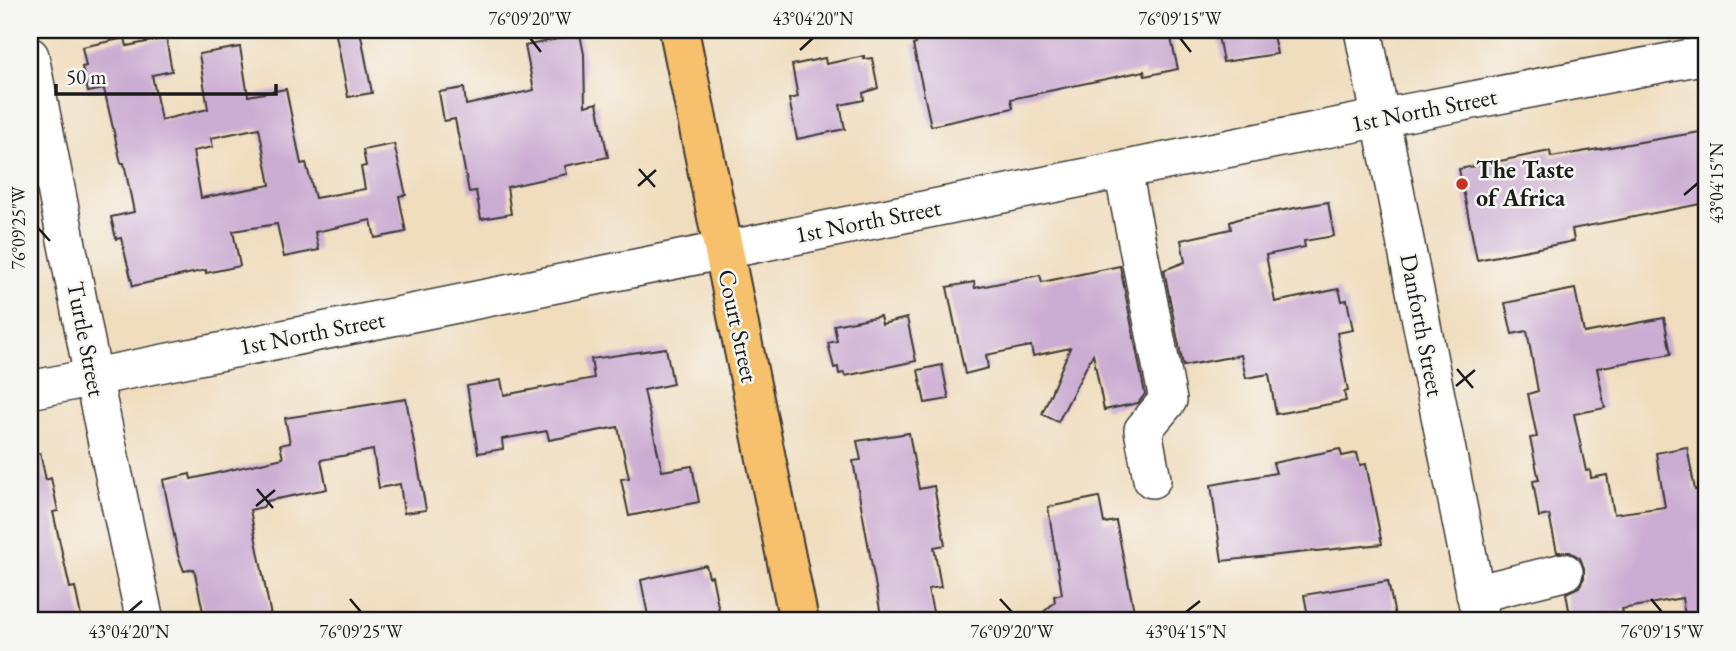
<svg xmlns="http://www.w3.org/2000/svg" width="1736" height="651" font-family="'EB Garamond',serif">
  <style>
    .building { fill: #cbacd2; fill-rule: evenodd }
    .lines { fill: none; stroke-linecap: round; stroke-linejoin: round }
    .minor-casing { stroke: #3c3934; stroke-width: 40 }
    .major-casing { stroke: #3c3934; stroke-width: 42 }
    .minor { stroke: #fff; stroke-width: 37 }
    .major { stroke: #f7c06c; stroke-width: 38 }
    .ticks { fill: none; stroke: #1c1c1c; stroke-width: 2.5 }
    .poi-dot { fill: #c8321e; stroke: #f6f6f2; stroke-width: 2.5 }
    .labels { text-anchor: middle; stroke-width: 5; stroke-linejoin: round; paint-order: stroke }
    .street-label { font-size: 24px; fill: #1c1c1c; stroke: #f6f6f2 }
    .poi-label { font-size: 24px; font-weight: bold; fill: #1c1c1c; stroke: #f6f6f2; text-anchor: start }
    .neatline { fill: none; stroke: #1c1c1c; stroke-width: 2.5 }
    .ticks-label { font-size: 18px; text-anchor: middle; fill: #1c1c1c }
  </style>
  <rect width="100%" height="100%" fill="#f6f6f2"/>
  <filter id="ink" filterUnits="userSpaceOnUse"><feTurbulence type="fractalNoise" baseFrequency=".0143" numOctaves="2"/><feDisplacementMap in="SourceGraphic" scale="14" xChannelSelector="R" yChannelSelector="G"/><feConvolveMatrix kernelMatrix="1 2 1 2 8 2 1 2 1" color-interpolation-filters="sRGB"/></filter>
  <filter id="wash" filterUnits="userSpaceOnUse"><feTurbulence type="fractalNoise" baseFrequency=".00686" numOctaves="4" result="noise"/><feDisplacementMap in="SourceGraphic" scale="28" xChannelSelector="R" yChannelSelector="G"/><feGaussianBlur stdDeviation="1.57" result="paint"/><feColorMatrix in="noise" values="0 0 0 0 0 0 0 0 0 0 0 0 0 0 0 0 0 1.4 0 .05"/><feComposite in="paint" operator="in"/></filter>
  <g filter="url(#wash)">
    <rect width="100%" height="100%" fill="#f0ddbe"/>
    <g id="blocks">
      <g class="building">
        <path d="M 335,30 L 360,30 L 372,93 L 348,97 Z"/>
        <path d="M 953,30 L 1169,30 L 1178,69 L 1145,76 L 1144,71 L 1011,99 L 1013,108 L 931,126 L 913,45 L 916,44 L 915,39 Z"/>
        <path d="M 1217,30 L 1272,30 L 1277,54 L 1223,62 Z"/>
        <path d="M 580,34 L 584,54 L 585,106 L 597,103 L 608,157 L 565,166 L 567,174 L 507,187 L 511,214 L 481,219 L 476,191 L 469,192 L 455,119 L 444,121 L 439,92 L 464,88 L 466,105 L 534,90 L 525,46 Z"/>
        <path d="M 125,38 L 127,46 L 166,38 L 172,71 L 152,75 L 161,120 L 208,109 L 199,54 L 240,47 L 248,96 L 286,89 L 301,164 L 306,163 L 315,198 L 365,189 L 361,167 L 366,166 L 363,150 L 394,144 L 406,195 L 399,196 L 406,232 L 375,238 L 371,220 L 315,232 L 319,250 L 284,257 L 277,224 L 233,231 L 240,266 L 206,273 L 206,270 L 133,286 L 121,238 L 116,239 L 111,217 L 134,212 L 124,163 L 121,163 L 104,89 L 88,92 L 82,67 L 86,66 L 82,47 ZM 259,128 L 270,185 L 201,198 L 193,151 L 213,147 L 211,138 Z"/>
        <path d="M 864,56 L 864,59 L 872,58 L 878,88 L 863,93 L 864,100 L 840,105 L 845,129 L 797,139 L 789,99 L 798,97 L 792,65 L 825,58 L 826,64 Z"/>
        <path d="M 1706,131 L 1706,203 L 1572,229 L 1574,241 L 1477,260 L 1459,169 L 1550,151 L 1551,157 Z"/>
        <path d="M 1328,202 L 1334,236 L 1304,241 L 1305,247 L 1266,255 L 1275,302 L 1339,289 L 1342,301 L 1347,300 L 1353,330 L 1337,333 L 1348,391 L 1344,392 L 1346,401 L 1276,414 L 1269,374 L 1246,378 L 1241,355 L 1183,366 L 1164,270 L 1185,262 L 1181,240 L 1231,229 L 1230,222 L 1241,218 Z"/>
        <path d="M 1120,266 L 1145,394 L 1138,403 L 1104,410 L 1093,354 L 1058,422 L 1042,414 L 1070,348 L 1033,356 L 1031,346 L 986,355 L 988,368 L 965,374 L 947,287 L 974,282 L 975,288 L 1040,275 L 1042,282 Z"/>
        <path d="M 1575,289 L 1584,333 L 1664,318 L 1671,354 L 1597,368 L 1605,408 L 1574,414 L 1586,471 L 1590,470 L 1591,478 L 1607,475 L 1614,514 L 1665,507 L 1656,453 L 1687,447 L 1695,490 L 1703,488 L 1706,503 L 1706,621 L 1686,621 L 1682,598 L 1622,609 L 1623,613 L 1571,621 L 1566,593 L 1579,587 L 1584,578 L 1584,568 L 1580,558 L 1570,552 L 1557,552 L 1549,515 L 1539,517 L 1533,481 L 1539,480 L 1530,438 L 1537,437 L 1528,394 L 1538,391 L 1527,331 L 1512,334 L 1505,303 Z"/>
        <path d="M 880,316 L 882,324 L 907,318 L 916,361 L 845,376 L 844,373 L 839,374 L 838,367 L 834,368 L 828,343 L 837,341 L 834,325 Z"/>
        <path d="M 666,348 L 673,384 L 644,390 L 662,471 L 692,466 L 699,502 L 629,516 L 621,479 L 629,478 L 618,427 L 549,440 L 547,431 L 502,439 L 503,449 L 478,453 L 467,386 L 501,380 L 504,395 L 594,378 L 591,359 Z"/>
        <path d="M 942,365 L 949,399 L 925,403 L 918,370 Z"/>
        <path d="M 406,399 L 426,510 L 404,513 L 400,484 L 379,488 L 373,450 L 321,460 L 327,489 L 267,501 L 263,507 L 250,510 L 272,621 L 205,621 L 194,569 L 184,571 L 178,555 L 163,480 L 190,474 L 191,479 L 283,458 L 280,445 L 290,443 L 285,418 Z"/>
        <path d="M 909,433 L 919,489 L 934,486 L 945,545 L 934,547 L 941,587 L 928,589 L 935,621 L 882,621 L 853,461 L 861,460 L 857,441 Z"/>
        <path d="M 1340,449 L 1342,456 L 1357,453 L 1360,465 L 1366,464 L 1382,544 L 1222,561 L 1211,485 L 1276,473 L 1273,463 Z"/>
        <path d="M 40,453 L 46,480 L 51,478 L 58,511 L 53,512 L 70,588 L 75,587 L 82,621 L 33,621 L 30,604 L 30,454 Z"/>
        <path d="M 1099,497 L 1104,523 L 1116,521 L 1136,621 L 1033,621 L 1055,602 L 1054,596 L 1062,594 L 1048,507 Z"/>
        <path d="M 706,565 L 709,577 L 712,576 L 721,621 L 649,621 L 641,580 Z"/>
        <path d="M 1388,581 L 1396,621 L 1309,621 L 1304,595 Z"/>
      </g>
    </g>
  </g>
  <g filter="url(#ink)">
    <use href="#blocks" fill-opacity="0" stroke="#3c3934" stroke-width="2"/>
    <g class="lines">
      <g class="minor-casing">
        <g id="minor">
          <path d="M 1363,30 L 1481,621"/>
          <path d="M 30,56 L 93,377 L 145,621"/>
          <path d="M 1123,171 L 1168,400 L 1143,430 L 1152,479"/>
          <path d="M 30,390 L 1380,118 L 1706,55"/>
          <path d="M 1475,594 L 1564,572"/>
        </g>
      </g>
      <g class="major-casing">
        <path id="major" d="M 679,30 L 799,621"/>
      </g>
      <use href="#minor" class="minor"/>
      <use href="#major" class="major"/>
    </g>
  </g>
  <path class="ticks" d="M 530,38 L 541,52M 1180,38 L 1191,52M 800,50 L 813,38M 639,169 L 655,187M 638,186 L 656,170M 1684,195 L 1698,183M 38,228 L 50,241M 1457,369 L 1473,388M 1456,386 L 1475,370M 257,489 L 273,508M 256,506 L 275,490M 350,599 L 361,612M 1000,599 L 1012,612M 1651,599 L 1662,612M 129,612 L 142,601M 1186,612 L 1200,601"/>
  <circle class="poi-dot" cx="1462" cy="184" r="7"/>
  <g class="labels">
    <g class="street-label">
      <text transform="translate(1424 110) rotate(-11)" y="8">1st North Street</text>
      <text transform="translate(868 221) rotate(-11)" y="8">1st North Street</text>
      <text transform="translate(1422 325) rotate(79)" y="8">Danforth Street</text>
      <text transform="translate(738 326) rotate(78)" y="8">Court Street</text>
      <text transform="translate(312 333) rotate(-11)" y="8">1st North Street</text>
      <text transform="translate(86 339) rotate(79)" y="8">Turtle Street</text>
    </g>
    <g class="poi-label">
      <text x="1476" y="178">The Taste<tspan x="1476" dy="28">of Africa</tspan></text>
    </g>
  </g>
  <rect width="1736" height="651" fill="none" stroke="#f6f6f2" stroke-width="77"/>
  <path d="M56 84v10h220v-10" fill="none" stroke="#1c1c1c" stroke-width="3.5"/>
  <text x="66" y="84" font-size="21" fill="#1c1c1c" stroke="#f6f6f2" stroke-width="5" paint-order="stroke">50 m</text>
  <rect x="38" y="38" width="1660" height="574" class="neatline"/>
  <g class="ticks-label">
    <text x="530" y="25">76°09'20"W</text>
    <text x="813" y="25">43°04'20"N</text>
    <text x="1180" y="25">76°09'15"W</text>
    <text transform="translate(1717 183) rotate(-90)" y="6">43°04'15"N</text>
    <text transform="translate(19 228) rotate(-90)" y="6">76°09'25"W</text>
    <text x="129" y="638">43°04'20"N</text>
    <text x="361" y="638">76°09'25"W</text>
    <text x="1012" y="638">76°09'20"W</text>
    <text x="1186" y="638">43°04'15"N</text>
    <text x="1662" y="638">76°09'15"W</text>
  </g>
</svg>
